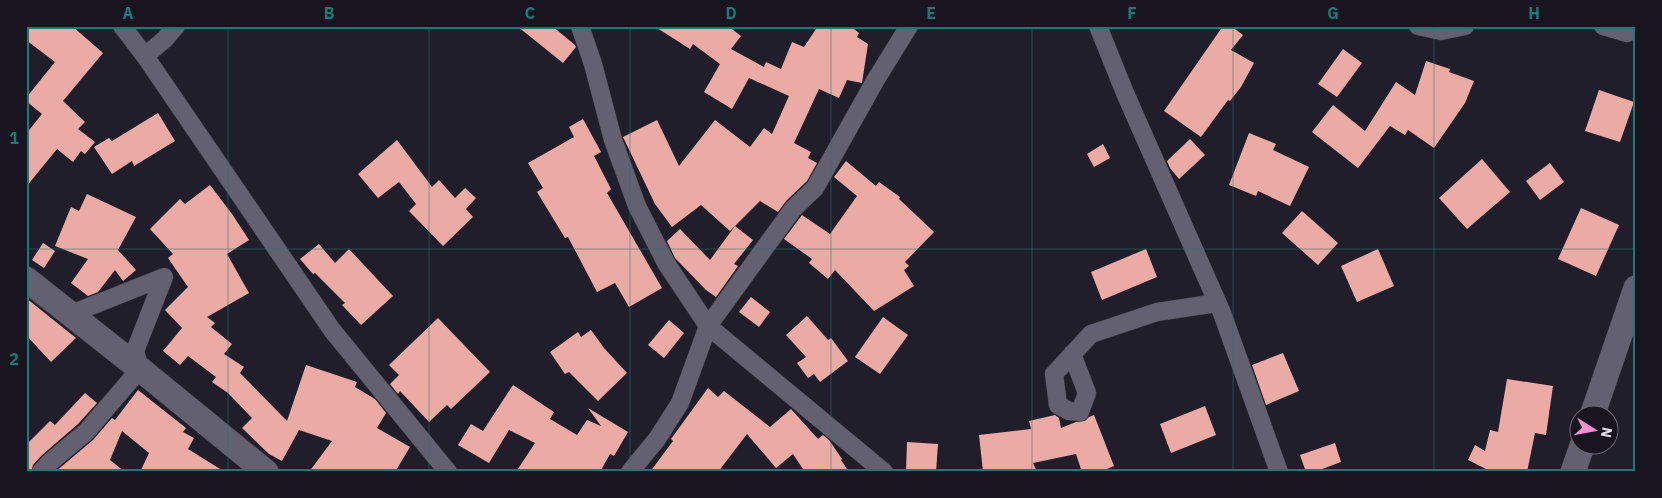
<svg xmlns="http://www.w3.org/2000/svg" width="1662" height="498" font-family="'IBM Plex Sans',sans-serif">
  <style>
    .building { fill: #ecaaa5 }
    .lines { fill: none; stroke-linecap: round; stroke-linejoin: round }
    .street-casing { stroke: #3b3843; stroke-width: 19 }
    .secondary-casing { stroke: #3b3843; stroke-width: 26 }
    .street { stroke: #636070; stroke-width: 18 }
    .secondary { stroke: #636070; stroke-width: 25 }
    .grid { fill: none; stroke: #1a7b74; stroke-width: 1; stroke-opacity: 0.55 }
    .neatline { fill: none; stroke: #1a7b74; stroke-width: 2 }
    .grid-label { font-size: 16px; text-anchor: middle; font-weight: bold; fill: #1a7b74 }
  </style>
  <rect width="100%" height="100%" fill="#211e2b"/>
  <g class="building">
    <path d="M 26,26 L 72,26 L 103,53 L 63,101 L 85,122 L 78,129 L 95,142 L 85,154 L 81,151 L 73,162 L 57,149 L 26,187 L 26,134 L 42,114 L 26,101 L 26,98 L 55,62 L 26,40 Z"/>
    <path d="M 517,26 L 552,26 L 575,45 L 576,47 L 563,63 Z"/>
    <path d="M 654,26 L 728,26 L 741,36 L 731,49 L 764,67 L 766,62 L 781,69 L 792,42 L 804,47 L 818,26 L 850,26 L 859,33 L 857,37 L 868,44 L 862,83 L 847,80 L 839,98 L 819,89 L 794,143 L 811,152 L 808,158 L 817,163 L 807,181 L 786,201 L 778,212 L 760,201 L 730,231 L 701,205 L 672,227 L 655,204 L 623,137 L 657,120 L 679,166 L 715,120 L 750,147 L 764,128 L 772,134 L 789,96 L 749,78 L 732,109 L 704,92 L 720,64 L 693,44 L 690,49 Z"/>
    <path d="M 1223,26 L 1231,26 L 1243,35 L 1231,50 L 1254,63 L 1241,87 L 1230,101 L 1228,100 L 1201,137 L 1164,111 Z"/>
    <path d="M 1343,49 L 1362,63 L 1337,97 L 1318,84 Z"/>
    <path d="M 1426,61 L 1450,69 L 1449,72 L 1474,81 L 1465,103 L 1434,148 L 1408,130 L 1405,135 L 1390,126 L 1358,168 L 1312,132 L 1333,105 L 1365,131 L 1396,82 L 1415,95 Z"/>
    <path d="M 1599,90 L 1634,102 L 1620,142 L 1585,131 Z"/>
    <path d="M 158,113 L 175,141 L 134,166 L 132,161 L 112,174 L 94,147 L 109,138 L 112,141 Z"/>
    <path d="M 583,119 L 601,152 L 594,156 L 611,189 L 607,193 L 662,288 L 629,307 L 615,283 L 597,292 L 568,237 L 565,238 L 537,192 L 543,188 L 528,163 L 574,137 L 569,127 Z"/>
    <path d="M 1249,133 L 1276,144 L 1273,150 L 1309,167 L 1290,206 L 1258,191 L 1256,196 L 1229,185 Z"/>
    <path d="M 1190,139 L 1205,155 L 1179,179 L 1170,168 L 1167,161 Z"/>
    <path d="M 397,140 L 432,187 L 439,180 L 455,198 L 465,188 L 476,198 L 466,209 L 473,217 L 443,246 L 409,211 L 416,204 L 399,182 L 378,198 L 358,174 Z"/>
    <path d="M 1103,144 L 1110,158 L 1094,167 L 1087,154 Z"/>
    <path d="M 1482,159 L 1510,192 L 1467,229 L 1439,198 Z"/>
    <path d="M 846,161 L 876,186 L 879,182 L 900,197 L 899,199 L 934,232 L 905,262 L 909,266 L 904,270 L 914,286 L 874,311 L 835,270 L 828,279 L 809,263 L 812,259 L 784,239 L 802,215 L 830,234 L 857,196 L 834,177 Z"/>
    <path d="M 1550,163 L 1564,182 L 1540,200 L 1526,181 Z"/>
    <path d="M 210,185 L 232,214 L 249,240 L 227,254 L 249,293 L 207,317 L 215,323 L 211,327 L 232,344 L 224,354 L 244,367 L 240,373 L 287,421 L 306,365 L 357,382 L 355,387 L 375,399 L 386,413 L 377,428 L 410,447 L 395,472 L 309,472 L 332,441 L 299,430 L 282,461 L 269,454 L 242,428 L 252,418 L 228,393 L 212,382 L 216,377 L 188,356 L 180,365 L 163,351 L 182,328 L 165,310 L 188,287 L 168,258 L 173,254 L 150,229 L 180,199 L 185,204 Z"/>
    <path d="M 87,194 L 136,217 L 118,250 L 136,270 L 123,281 L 115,270 L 98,292 L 88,296 L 71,283 L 88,259 L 55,246 L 71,207 L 79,211 Z"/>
    <path d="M 1581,208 L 1619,225 L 1596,276 L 1558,259 Z"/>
    <path d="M 1302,211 L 1338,243 L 1318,265 L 1282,233 Z"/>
    <path d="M 735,226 L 753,240 L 734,264 L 738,266 L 716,297 L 706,290 L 675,258 L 667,241 L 680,229 L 710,260 Z"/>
    <path d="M 43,243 L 55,251 L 44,268 L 32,260 Z"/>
    <path d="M 319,244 L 335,263 L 349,249 L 393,296 L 361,325 L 342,305 L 345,303 L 315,273 L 313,274 L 300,259 Z"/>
    <path d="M 1146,249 L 1157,277 L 1102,300 L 1091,272 Z"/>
    <path d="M 1378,249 L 1394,286 L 1357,302 L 1341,266 Z"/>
    <path d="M 751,297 L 770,312 L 759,327 L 739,312 Z"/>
    <path d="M 26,298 L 76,338 L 51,362 L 26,335 Z"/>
    <path d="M 807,316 L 828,340 L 831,338 L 848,361 L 820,382 L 814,374 L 808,378 L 797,363 L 806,357 L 786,335 Z"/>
    <path d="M 883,317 L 908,335 L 880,374 L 855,357 Z"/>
    <path d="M 438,318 L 490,372 L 451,409 L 447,405 L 429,422 L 400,391 L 398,394 L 390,384 L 399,375 L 389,365 Z"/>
    <path d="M 669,320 L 684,333 L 664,358 L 648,345 Z"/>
    <path d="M 591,330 L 604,348 L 627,373 L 598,401 L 569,372 L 565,374 L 550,352 L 578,332 L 581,337 Z"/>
    <path d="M 1283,353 L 1299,391 L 1266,405 L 1252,365 Z"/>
    <path d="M 1507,379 L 1553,386 L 1546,435 L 1535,433 L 1527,472 L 1492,472 L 1468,460 L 1475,445 L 1485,451 L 1490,430 L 1498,432 Z"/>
    <path d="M 513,385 L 554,412 L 550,419 L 577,435 L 587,420 L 601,426 L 588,408 L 628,432 L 614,456 L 610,454 L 600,472 L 516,472 L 535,443 L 509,430 L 489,463 L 458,445 L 471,424 L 483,431 Z"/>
    <path d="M 708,388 L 718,397 L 724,391 L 770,427 L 791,409 L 818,439 L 823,435 L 829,440 L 842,459 L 841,460 L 849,472 L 805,472 L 793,454 L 776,468 L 747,434 L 718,472 L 650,472 L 673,441 L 671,439 Z"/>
    <path d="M 138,390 L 186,428 L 183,432 L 194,438 L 188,449 L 225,472 L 140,472 L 149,453 L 122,431 L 110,460 L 125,472 L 55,472 L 93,440 L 112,418 L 115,420 Z"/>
    <path d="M 85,393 L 97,403 L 78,424 L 41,456 L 33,465 L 31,472 L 26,472 L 26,445 L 50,421 L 55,425 Z"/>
    <path d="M 1205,406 L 1216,435 L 1171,453 L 1160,424 Z"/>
    <path d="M 1055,415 L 1059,418 L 1061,428 L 1076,422 L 1085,421 L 1089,417 L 1094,415 L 1114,466 L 1100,472 L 1082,472 L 1076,454 L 1033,463 L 1037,472 L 983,472 L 979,435 L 1031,429 L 1029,421 Z"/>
    <path d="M 907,442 L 938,444 L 936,472 L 906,471 Z"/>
    <path d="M 1335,443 L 1341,462 L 1314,472 L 1306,472 L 1300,455 Z"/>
  </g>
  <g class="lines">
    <g class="street-casing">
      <g id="street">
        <path d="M 122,26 L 145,56 L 332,330 L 448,472"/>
        <path d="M 580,26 L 593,64 L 613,140 L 637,206 L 666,263 L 708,326 L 884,472"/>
        <path d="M 1098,26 L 1125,93 L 1222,313 L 1279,472"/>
        <path d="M 1418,26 L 1441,31 L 1465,26"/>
        <path d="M 1603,26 L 1627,33 L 1631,26"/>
        <path d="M 145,56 L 165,39 L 176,26"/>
        <path d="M 1072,354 L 1087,393 L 1080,412 L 1069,411 L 1058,405 L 1054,374 L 1091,334 L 1157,312 L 1217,303"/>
        <path d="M 41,472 L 49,463 L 86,432 L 140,369 L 135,351 L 164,277 L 71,314"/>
        <path d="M 630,472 L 657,439 L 680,403 L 708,326 L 793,209 L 815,188 L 875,81 L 909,26"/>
      </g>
    </g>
    <g class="secondary-casing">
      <g id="secondary">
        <path d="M 26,279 L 140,369 L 266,472"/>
        <path d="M 1592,416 L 1636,288"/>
        <path d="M 1573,472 L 1582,446"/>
      </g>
    </g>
    <use href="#street" class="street"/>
    <use href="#secondary" class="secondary"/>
  </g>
  <path class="grid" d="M 228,26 L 228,472M 429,26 L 429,472M 630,26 L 630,472M 831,26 L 831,472M 1032,26 L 1032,472M 1233,26 L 1233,472M 1434,26 L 1434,472M 26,249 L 1636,249"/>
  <rect width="1662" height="498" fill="none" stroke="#181521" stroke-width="55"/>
  <g transform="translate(1594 430) rotate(101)"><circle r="24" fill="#181521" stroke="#6a6772"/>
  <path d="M0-4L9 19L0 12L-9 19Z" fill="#f690d0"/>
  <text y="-8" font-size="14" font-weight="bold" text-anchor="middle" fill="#e4e2eb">N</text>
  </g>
  <rect x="28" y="28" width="1606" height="442" class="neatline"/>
  <g class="grid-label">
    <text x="128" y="19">A</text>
    <text x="329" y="19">B</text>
    <text x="530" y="19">C</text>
    <text x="731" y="19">D</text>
    <text x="931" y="19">E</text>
    <text x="1132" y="19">F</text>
    <text x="1333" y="19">G</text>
    <text x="1534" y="19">H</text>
    <text x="14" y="144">1</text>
    <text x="14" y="365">2</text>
  </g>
</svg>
